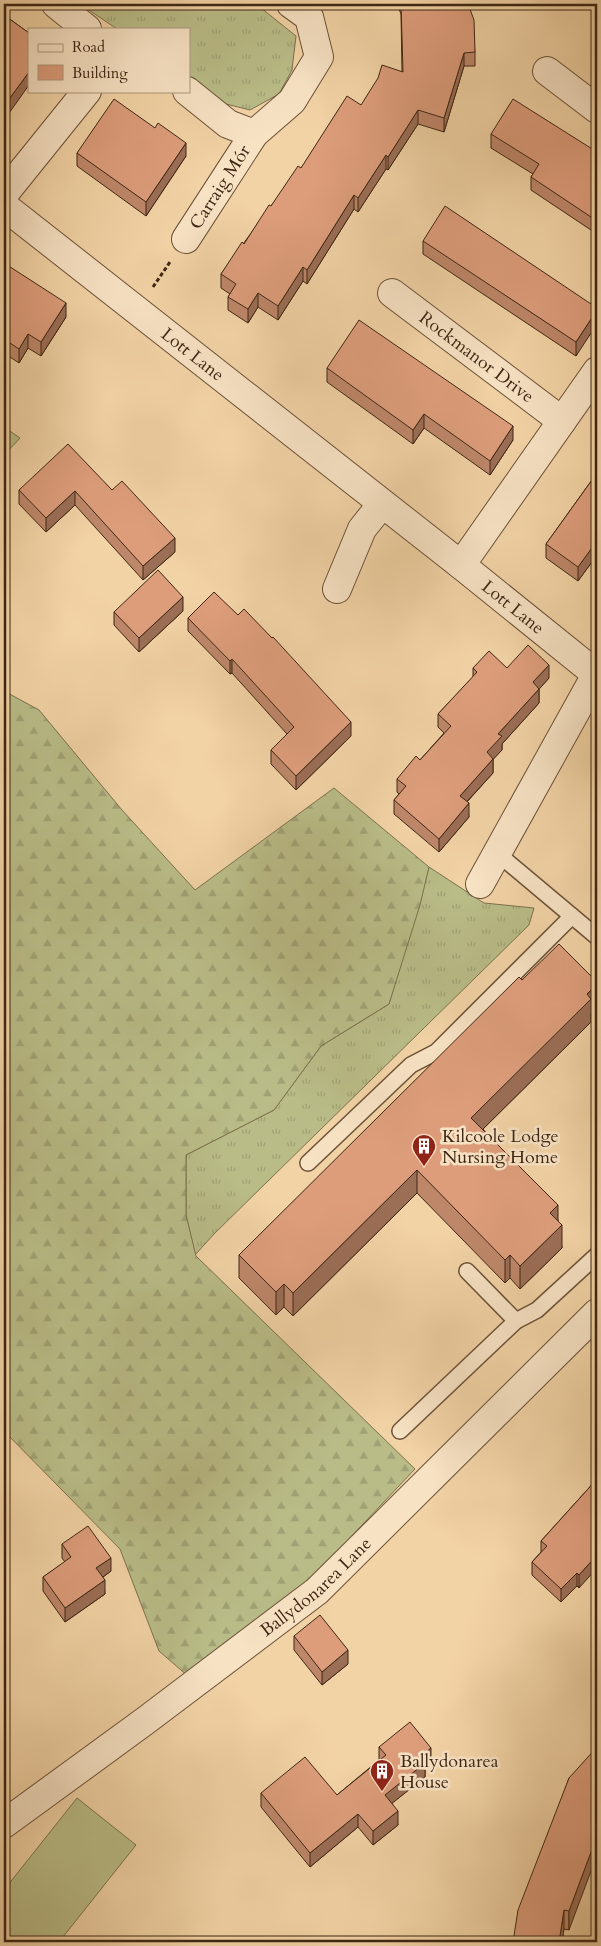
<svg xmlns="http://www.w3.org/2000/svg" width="601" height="1946" font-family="Cardo,serif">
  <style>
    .grass { fill: url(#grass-tufts); stroke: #7c714e }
    .forest { fill: url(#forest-firs); stroke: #7c714e }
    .pitch { fill: #b9bc87; stroke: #7c714e }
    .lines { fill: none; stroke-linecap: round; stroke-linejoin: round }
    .lane-casing { stroke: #6b5138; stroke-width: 18 }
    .street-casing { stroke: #6b5138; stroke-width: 30 }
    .path { stroke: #3e2614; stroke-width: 3; stroke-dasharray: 4 2.5; stroke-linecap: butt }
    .lane { stroke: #f7e2c4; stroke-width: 15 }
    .street { stroke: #f7e2c4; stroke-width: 28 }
    .wall { fill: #be876a; stroke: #3e2614 }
    .shaded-wall { fill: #9b6e56; stroke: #3e2614 }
    .building { fill: #dd9d7b; stroke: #3e2614 }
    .labels { text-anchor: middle; stroke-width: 5; stroke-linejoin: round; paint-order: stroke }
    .street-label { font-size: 18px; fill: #3e2614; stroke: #f7e2c4 }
    .poi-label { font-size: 18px; fill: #3e2614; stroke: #f7e2c4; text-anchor: start }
  </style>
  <defs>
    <pattern id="grass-tufts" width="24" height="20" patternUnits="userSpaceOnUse" patternTransform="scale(1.25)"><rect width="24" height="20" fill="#b9bc87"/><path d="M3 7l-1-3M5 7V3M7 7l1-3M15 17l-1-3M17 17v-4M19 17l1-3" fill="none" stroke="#a0a174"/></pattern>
    <pattern id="forest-firs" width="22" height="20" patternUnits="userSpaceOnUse" patternTransform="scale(1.25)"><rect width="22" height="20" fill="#b9bc87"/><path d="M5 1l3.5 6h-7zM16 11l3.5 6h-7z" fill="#a0a174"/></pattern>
  </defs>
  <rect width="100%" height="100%" fill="#f2d3a5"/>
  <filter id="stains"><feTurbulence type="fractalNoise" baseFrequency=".004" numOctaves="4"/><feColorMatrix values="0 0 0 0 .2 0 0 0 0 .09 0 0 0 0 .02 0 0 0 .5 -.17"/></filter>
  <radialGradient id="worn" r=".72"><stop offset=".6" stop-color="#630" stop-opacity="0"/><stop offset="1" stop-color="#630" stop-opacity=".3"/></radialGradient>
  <g class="grass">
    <path d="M 80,4 L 256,4 L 296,36 L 292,70 L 279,94 L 250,110 L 226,104 L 189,79 L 189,29 L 117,29 Z"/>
    <path d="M 4,427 L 20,438 L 4,455 Z"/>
    <path d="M 429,867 L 484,903 L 534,908 L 529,925 L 214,1234 L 195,1255 L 186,1215 L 186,1155 L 274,1110 L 321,1046 L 389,1004 Z"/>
  </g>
  <path class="forest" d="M 4,691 L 39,710 L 122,810 L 195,890 L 334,788 L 429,867 L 420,905 L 389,1004 L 321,1046 L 274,1110 L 186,1155 L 186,1215 L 196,1256 L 415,1469 L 313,1577 L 189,1677 L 159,1651 L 120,1549 L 4,1431 Z"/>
  <path class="pitch" d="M 77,1798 L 136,1845 L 59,1942 L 12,1942 L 4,1936 L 4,1890 Z"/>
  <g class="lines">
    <g class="lane-casing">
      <g id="lane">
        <path d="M 497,853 L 597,937"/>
        <path d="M 308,1163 L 411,1065 L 436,1052 L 572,916"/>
        <path d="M 467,1271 L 516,1321"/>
        <path d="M 400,1431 L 516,1321 L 537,1310 L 597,1255"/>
      </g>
    </g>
    <g class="street-casing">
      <g id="street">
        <path d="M 56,4 L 87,29"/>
        <path d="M 547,71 L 597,109"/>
        <path d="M 187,91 L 228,124 L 254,134 L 292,101 L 319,57 L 309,17 L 291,4"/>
        <path d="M 4,194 L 87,91"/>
        <path id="s1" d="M 4,206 L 461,565 L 590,669 L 597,673"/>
        <path id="s2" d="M 186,239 L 254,134"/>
        <path id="s3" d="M 392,293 L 562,421"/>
        <path d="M 461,565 L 597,371"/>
        <path d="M 337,589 L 362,529 L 382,504"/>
        <path d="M 480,884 L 597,673"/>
        <path id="s4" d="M 4,1824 L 145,1721 L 317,1591 L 597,1313"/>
      </g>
    </g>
    <path class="path" d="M 153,287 L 170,262"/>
    <use href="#lane" class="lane"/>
    <use href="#street" class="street"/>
  </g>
  <g class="wall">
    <path d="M 397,4 L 468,4 L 475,52 L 475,66 L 464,66 L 444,132 L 418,124 L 388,170 L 386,169 L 358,212 L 354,209 L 307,284 L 303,281 L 278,320 L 258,307 L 248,323 L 228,310 L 228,297 L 230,294 L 221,288 L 221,274 L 271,206 L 301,168 L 361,105 L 402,72 L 401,14 Z"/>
    <path d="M 4,15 L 29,33 L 7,116 L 4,114 Z"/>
    <path d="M 491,134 L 597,152 L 597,234 L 531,190 L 531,177 L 533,174 L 491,148 Z"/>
    <path d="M 77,153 L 186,156 L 146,216 L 77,166 Z"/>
    <path d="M 423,241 L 597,308 L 576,356 L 423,254 Z"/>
    <path d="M 4,263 L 66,317 L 41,356 L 28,348 L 19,363 L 4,353 Z"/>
    <path d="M 327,368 L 513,440 L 490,475 L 424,428 L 413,444 L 327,382 Z"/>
    <path d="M 597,473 L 597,555 L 578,581 L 546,558 L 546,544 Z"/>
    <path d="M 19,490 L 112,490 L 175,552 L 143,580 L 75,505 L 46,532 L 19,504 Z"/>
    <path d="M 183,611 L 139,652 L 114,625 L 114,612 Z"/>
    <path d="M 188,618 L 351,736 L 296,790 L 271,764 L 271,750 L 287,734 L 232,673 L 230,674 L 188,631 Z"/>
    <path d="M 473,668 L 507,668 L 549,678 L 539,689 L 539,703 L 502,744 L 502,750 L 493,759 L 493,773 L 467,802 L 469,817 L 439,852 L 394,814 L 394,800 L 399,794 L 397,792 L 397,779 L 420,760 L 444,733 L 438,727 L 438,714 L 473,677 Z"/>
    <path d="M 522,980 L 597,982 L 597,1007 L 591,1013 L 591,1022 L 483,1129 L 558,1220 L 562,1248 L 520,1289 L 510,1278 L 505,1283 L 417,1193 L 293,1316 L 284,1307 L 276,1315 L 239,1278 L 239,1255 Z"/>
    <path d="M 597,1479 L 579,1588 L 577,1586 L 561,1602 L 532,1575 L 532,1562 L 541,1552 L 541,1541 Z"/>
    <path d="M 62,1544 L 111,1571 L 103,1577 L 105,1594 L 65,1622 L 43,1591 L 43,1577 L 65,1562 L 62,1558 Z"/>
    <path d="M 294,1636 L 348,1664 L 322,1685 L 294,1650 Z"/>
    <path d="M 379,1747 L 431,1761 L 425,1767 L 425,1777 L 392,1803 L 398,1825 L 373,1845 L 358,1827 L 310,1867 L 261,1807 L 261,1793 L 337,1795 L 379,1760 Z"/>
    <path d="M 569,1778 L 569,1930 L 564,1929 L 562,1942 L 513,1942 Z"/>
  </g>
  <g class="shaded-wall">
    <path d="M 464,53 L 464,66 L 444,132 L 444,118 Z"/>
    <path d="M 29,72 L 29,85 L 7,116 L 7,102 Z"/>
    <path d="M 418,110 L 418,124 L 388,170 L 388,157 Z"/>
    <path d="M 186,143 L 186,156 L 146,216 L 146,202 Z"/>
    <path d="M 386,155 L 386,169 L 358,212 L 358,198 Z"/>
    <path d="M 354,195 L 354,209 L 307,284 L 307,270 Z"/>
    <path d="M 303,267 L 303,281 L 278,320 L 278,306 Z"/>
    <path d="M 258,293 L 258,307 L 248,323 L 248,309 Z"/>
    <path d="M 66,303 L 66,317 L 41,356 L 41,342 Z"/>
    <path d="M 597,310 L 597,324 L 576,356 L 576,342 Z"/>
    <path d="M 28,334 L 28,348 L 19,363 L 19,349 Z"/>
    <path d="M 424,414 L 424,428 L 413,444 L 413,430 Z"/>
    <path d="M 513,426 L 513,440 L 490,475 L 490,461 Z"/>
    <path d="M 75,491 L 75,505 L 46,532 L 46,518 Z"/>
    <path d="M 175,538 L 175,552 L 143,580 L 143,566 Z"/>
    <path d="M 597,541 L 597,555 L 578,581 L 578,567 Z"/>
    <path d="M 183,597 L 183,611 L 139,652 L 139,638 Z"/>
    <path d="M 232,659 L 232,673 L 230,674 L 230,661 Z"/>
    <path d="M 549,665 L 549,678 L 533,696 L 533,682 Z"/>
    <path d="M 539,689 L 539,703 L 502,744 L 502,750 L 487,766 L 487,752 L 498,734 Z"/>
    <path d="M 351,722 L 351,736 L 296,790 L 296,776 Z"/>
    <path d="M 493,759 L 493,773 L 460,809 L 460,796 Z"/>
    <path d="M 469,803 L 469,817 L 439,852 L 439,839 Z"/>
    <path d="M 597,984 L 597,1007 L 591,1013 L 591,1022 L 471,1141 L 471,1118 Z"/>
    <path d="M 417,1170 L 417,1193 L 293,1316 L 293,1293 Z"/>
    <path d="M 558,1205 L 558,1228 L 550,1213 Z"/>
    <path d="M 562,1225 L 562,1248 L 520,1289 L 520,1266 Z"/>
    <path d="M 510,1255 L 510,1278 L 505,1283 L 505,1260 Z"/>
    <path d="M 284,1284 L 284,1307 L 276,1315 L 276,1292 Z"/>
    <path d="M 597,1555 L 597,1568 L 579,1588 L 579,1575 Z"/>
    <path d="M 111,1558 L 111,1571 L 96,1582 L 96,1568 Z"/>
    <path d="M 577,1573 L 577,1586 L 561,1602 L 561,1589 Z"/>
    <path d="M 105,1580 L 105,1594 L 65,1622 L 65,1608 Z"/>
    <path d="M 348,1650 L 348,1664 L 322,1685 L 322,1672 Z"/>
    <path d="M 431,1748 L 431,1761 L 425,1767 L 425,1777 L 385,1809 L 385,1795 L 420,1757 Z"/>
    <path d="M 398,1811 L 398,1825 L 373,1845 L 373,1831 Z"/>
    <path d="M 358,1814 L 358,1827 L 310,1867 L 310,1853 Z"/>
    <path d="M 597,1836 L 597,1855 L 569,1930 L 569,1911 Z"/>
    <path d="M 564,1910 L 564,1929 L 562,1942 L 559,1942 Z"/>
  </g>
  <g class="building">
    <path d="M 401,4 L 468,4 L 474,20 L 475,52 L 464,53 L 444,118 L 418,110 L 388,157 L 386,155 L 358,198 L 354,195 L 307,270 L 303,267 L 278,306 L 258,293 L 248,309 L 228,297 L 236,284 L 221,274 L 242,242 L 244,244 L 269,205 L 271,206 L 298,166 L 301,168 L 347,96 L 361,105 L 378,78 L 382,65 L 403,72 Z"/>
    <path d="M 4,15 L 29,33 L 29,72 L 7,102 L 4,100 Z"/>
    <path d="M 114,99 L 155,128 L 158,123 L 186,143 L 146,202 L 77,153 Z"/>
    <path d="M 513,99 L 597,152 L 597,221 L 531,177 L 539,164 L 491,134 Z"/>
    <path d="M 445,206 L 597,308 L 597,310 L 576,342 L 423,241 Z"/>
    <path d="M 4,263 L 66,303 L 41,342 L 28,334 L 19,349 L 4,339 Z"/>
    <path d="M 359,320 L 513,426 L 490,461 L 424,414 L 413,430 L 327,368 Z"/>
    <path d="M 68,444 L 112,490 L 122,481 L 175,538 L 143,566 L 75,491 L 46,518 L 19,490 Z"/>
    <path d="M 597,473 L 597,541 L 578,567 L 546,544 Z"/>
    <path d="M 158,570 L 183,597 L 139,638 L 114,612 Z"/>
    <path d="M 214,592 L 238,615 L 244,609 L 272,638 L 273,637 L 351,722 L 296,776 L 271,750 L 294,727 L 232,659 L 230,661 L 188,618 Z"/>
    <path d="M 528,645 L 549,665 L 533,682 L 539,689 L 498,734 L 502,736 L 487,752 L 493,759 L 460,796 L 469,803 L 439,839 L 394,800 L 406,786 L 397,779 L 416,756 L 420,760 L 451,726 L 438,714 L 477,672 L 473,668 L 489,651 L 507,668 Z"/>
    <path d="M 559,944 L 597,982 L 597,984 L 587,994 L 591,999 L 471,1118 L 558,1205 L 550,1213 L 562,1225 L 520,1266 L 510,1255 L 505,1260 L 417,1170 L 293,1293 L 284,1284 L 276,1292 L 239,1255 L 519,977 L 522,980 Z"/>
    <path d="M 597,1479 L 597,1555 L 579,1575 L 577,1573 L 561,1589 L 532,1562 L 547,1546 L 541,1541 Z"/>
    <path d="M 88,1526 L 111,1558 L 96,1568 L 105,1580 L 65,1608 L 43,1577 L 71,1557 L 62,1544 Z"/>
    <path d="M 320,1615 L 348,1650 L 322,1672 L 294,1636 Z"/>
    <path d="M 410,1722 L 431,1748 L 420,1757 L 425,1763 L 385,1795 L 398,1811 L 373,1831 L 358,1814 L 310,1853 L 261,1793 L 305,1757 L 337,1795 L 386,1755 L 379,1747 Z"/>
    <path d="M 597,1747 L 597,1836 L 569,1911 L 564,1910 L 559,1942 L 513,1942 L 518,1910 L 569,1778 Z"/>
  </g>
  <defs>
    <g id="building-pin" transform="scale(1.25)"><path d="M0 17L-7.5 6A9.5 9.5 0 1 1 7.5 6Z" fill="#8f2418" stroke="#f7e2c4"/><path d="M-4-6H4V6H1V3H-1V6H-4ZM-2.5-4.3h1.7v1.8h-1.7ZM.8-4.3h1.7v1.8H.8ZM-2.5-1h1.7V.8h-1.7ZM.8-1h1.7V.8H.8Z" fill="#fff"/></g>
  </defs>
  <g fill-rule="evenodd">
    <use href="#building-pin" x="424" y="1146"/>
    <use href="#building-pin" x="382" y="1771"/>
  </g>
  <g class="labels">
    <g class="street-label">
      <text dy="6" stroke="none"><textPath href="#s2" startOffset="62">Carraig Mór</textPath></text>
      <text dy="6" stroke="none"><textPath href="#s1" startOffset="240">Lott Lane</textPath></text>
      <text dy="6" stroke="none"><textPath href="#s3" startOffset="106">Rockmanor Drive</textPath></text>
      <text dy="6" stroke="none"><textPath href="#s1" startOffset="648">Lott Lane</textPath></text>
      <text dy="6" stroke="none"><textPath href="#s4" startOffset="392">Ballydonarea Lane</textPath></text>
    </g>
    <g class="poi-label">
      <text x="442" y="1142">Kilcoole Lodge<tspan x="442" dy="21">Nursing Home</tspan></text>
      <text x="400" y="1767">Ballydonarea<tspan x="400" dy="21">House</tspan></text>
    </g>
  </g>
  <rect width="601" height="1946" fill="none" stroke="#f2d3a5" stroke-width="20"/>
  <rect x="5" y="5" width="591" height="1936" fill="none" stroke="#3e2614" stroke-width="2.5"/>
  <rect x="10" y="10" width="581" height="1926" fill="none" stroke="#3e2614"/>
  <rect x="28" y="28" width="162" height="65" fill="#f7e2c4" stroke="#ad977e"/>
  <rect x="38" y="44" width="25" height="8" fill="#f7e2c4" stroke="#ad977e"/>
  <text x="72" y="52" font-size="15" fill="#3e2614">Road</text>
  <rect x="38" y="65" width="25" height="15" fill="#dd9d7b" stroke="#ad977e"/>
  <text x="72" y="78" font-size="15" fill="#3e2614">Building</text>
  <rect width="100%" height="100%" filter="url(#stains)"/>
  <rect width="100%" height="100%" fill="url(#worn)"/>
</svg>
